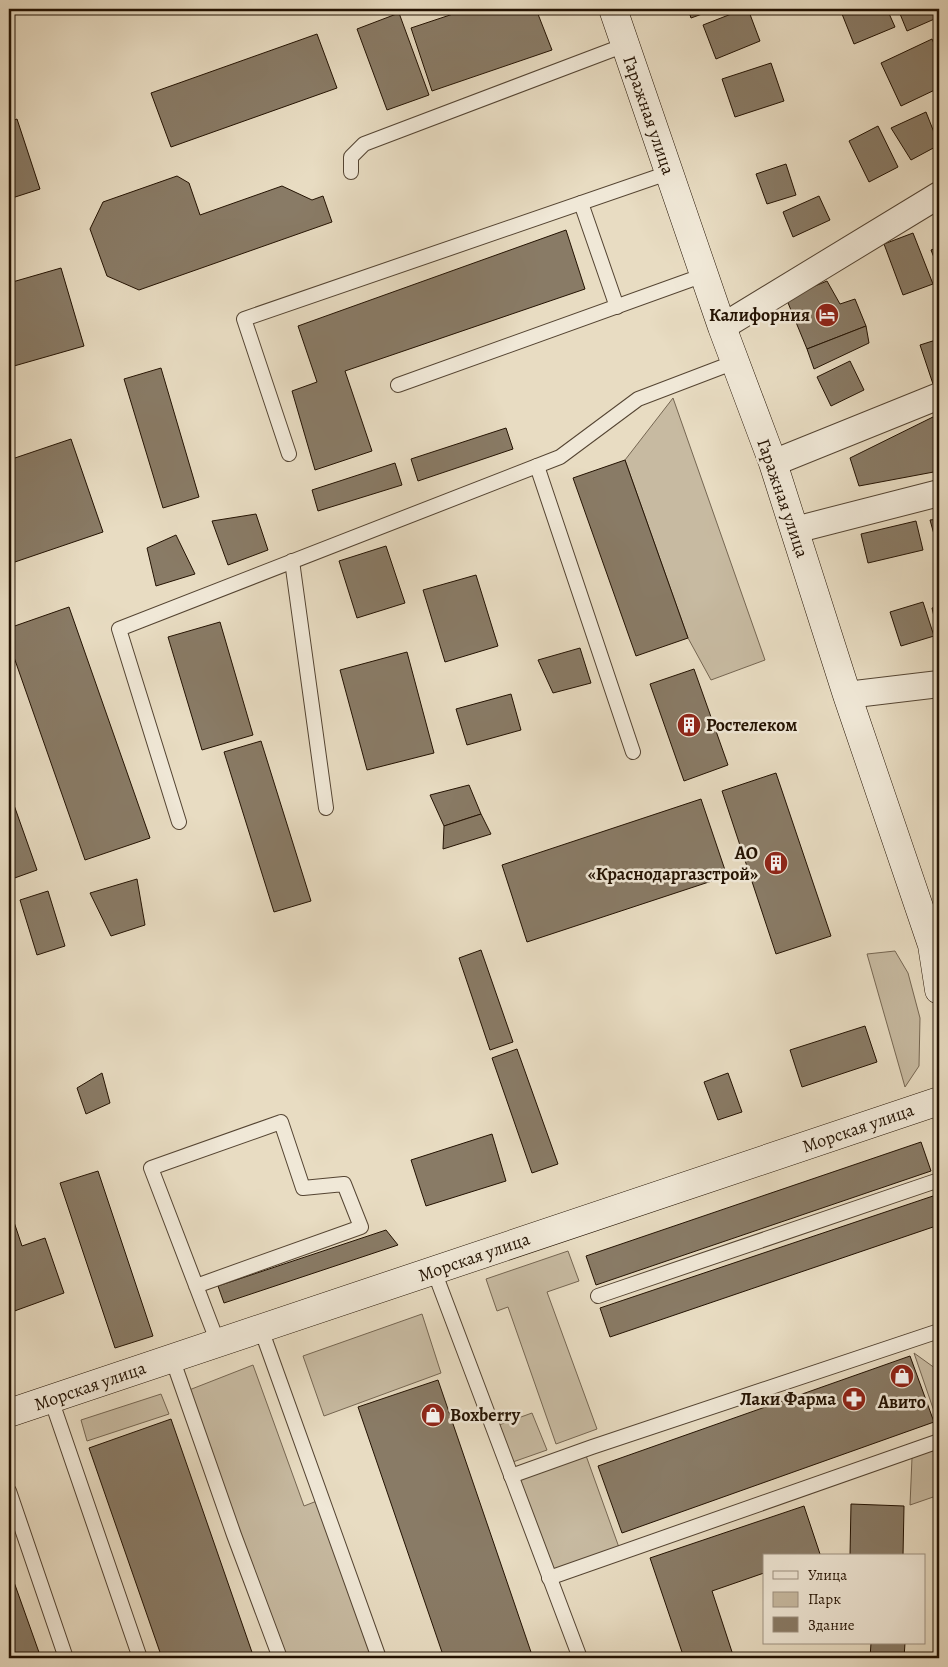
<svg xmlns="http://www.w3.org/2000/svg" width="948" height="1667" font-family="Alegreya,serif">
  <style>
    .green { fill: #c7baa1; stroke: #756652 }
    .building { fill: #897b66; stroke: #231202 }
    .lines { fill: none; stroke-linecap: round; stroke-linejoin: round }
    .lane-casing { stroke: #544432; stroke-width: 16 }
    .street-casing { stroke: #544432; stroke-width: 28 }
    .secondary-casing { stroke: #231202; stroke-width: 29 }
    .lane { stroke: #f0e8d7; stroke-width: 14 }
    .street { stroke: #f0e8d7; stroke-width: 26 }
    .secondary { stroke: #f0e8d7; stroke-width: 28 }
    .labels { text-anchor: middle; stroke-width: 5; stroke-linejoin: round; paint-order: stroke }
    .street-label { font-size: 18px; fill: #231202; stroke: #f0e8d7 }
    .poi-label { font-size: 18px; font-weight: bold; fill: #231202; stroke: #f0e8d7; text-anchor: end }
  </style>
  <rect width="100%" height="100%" fill="#e8dcc2"/>
  <filter id="stains"><feTurbulence type="fractalNoise" baseFrequency=".004" numOctaves="4"/><feColorMatrix values="0 0 0 0 .2 0 0 0 0 .09 0 0 0 0 .02 0 0 0 .5 -.17"/></filter>
  <radialGradient id="worn" r=".72"><stop offset=".6" stop-color="#630" stop-opacity="0"/><stop offset="1" stop-color="#630" stop-opacity=".3"/></radialGradient>
  <g class="green">
    <path d="M 673,398 L 765,660 L 711,680 L 688,638 L 625,460 Z"/>
    <path d="M 895,951 L 908,973 L 920,1018 L 919,1066 L 905,1087 L 867,954 Z"/>
    <path d="M 568,1251 L 579,1281 L 547,1292 L 597,1429 L 556,1444 L 508,1307 L 497,1311 L 486,1279 Z"/>
    <path d="M 422,1314 L 441,1373 L 324,1416 L 303,1356 Z"/>
    <path d="M 914,1353 L 939,1371 L 939,1420 L 937,1420 Z"/>
    <path d="M 253,1365 L 304,1506 L 322,1499 L 379,1658 L 280,1658 L 184,1392 Z"/>
    <path d="M 161,1394 L 169,1414 L 87,1441 L 81,1420 Z"/>
    <path d="M 532,1413 L 547,1450 L 510,1463 L 496,1426 Z"/>
    <path d="M 939,1447 L 939,1495 L 910,1505 L 912,1458 Z"/>
    <path d="M 584,1450 L 621,1553 L 549,1578 L 511,1476 Z"/>
  </g>
  <g class="building">
    <path d="M 468,9 L 536,9 L 552,50 L 432,91 L 411,28 Z"/>
    <path d="M 688,9 L 716,9 L 691,18 Z"/>
    <path d="M 744,9 L 748,9 L 760,41 L 716,59 L 703,25 Z"/>
    <path d="M 840,9 L 887,9 L 895,27 L 854,44 Z"/>
    <path d="M 898,9 L 939,9 L 939,17 L 907,31 Z"/>
    <path d="M 399,13 L 429,95 L 387,110 L 357,29 Z"/>
    <path d="M 317,34 L 337,88 L 171,147 L 151,93 Z"/>
    <path d="M 932,39 L 939,55 L 939,88 L 901,106 L 881,63 Z"/>
    <path d="M 771,63 L 784,101 L 735,117 L 722,79 Z"/>
    <path d="M 926,112 L 939,145 L 911,160 L 891,128 Z"/>
    <path d="M 17,119 L 40,189 L 9,199 L 9,122 Z"/>
    <path d="M 878,126 L 898,167 L 869,182 L 849,141 Z"/>
    <path d="M 786,164 L 796,195 L 767,204 L 756,174 Z"/>
    <path d="M 177,176 L 189,183 L 200,215 L 282,186 L 312,200 L 323,196 L 332,222 L 139,290 L 107,276 L 90,229 L 103,202 Z"/>
    <path d="M 819,196 L 830,220 L 793,237 L 783,212 Z"/>
    <path d="M 566,230 L 585,289 L 345,371 L 372,451 L 315,470 L 292,391 L 317,382 L 298,326 Z"/>
    <path d="M 913,233 L 933,284 L 903,295 L 884,244 Z"/>
    <path d="M 939,247 L 939,270 L 931,250 Z"/>
    <path d="M 61,268 L 84,346 L 14,366 L 9,348 L 9,283 Z"/>
    <path d="M 827,281 L 840,304 L 855,299 L 866,326 L 807,349 L 786,298 Z"/>
    <path d="M 866,326 L 869,343 L 814,369 L 807,349 Z"/>
    <path d="M 939,339 L 939,382 L 933,384 L 920,345 Z"/>
    <path d="M 850,361 L 864,390 L 831,406 L 817,377 Z"/>
    <path d="M 161,368 L 199,497 L 163,508 L 124,379 Z"/>
    <path d="M 937,415 L 939,420 L 939,471 L 859,486 L 850,458 Z"/>
    <path d="M 506,428 L 513,449 L 418,481 L 411,459 Z"/>
    <path d="M 71,439 L 103,532 L 9,564 L 9,460 Z"/>
    <path d="M 625,460 L 688,638 L 636,656 L 573,478 Z"/>
    <path d="M 395,463 L 402,485 L 318,511 L 312,490 Z"/>
    <path d="M 256,514 L 268,550 L 228,565 L 212,521 Z"/>
    <path d="M 939,519 L 939,552 L 930,520 Z"/>
    <path d="M 916,521 L 923,550 L 868,563 L 861,534 Z"/>
    <path d="M 176,535 L 195,574 L 156,586 L 147,548 Z"/>
    <path d="M 386,546 L 405,603 L 357,618 L 339,561 Z"/>
    <path d="M 476,575 L 498,646 L 445,662 L 423,590 Z"/>
    <path d="M 923,602 L 934,636 L 901,646 L 890,612 Z"/>
    <path d="M 939,606 L 939,638 L 932,608 Z"/>
    <path d="M 69,607 L 150,838 L 85,860 L 9,643 L 9,628 Z"/>
    <path d="M 220,622 L 253,735 L 202,750 L 168,637 Z"/>
    <path d="M 580,648 L 591,683 L 553,693 L 538,660 Z"/>
    <path d="M 407,652 L 434,753 L 367,770 L 340,670 Z"/>
    <path d="M 694,669 L 728,765 L 684,781 L 650,684 Z"/>
    <path d="M 511,694 L 521,730 L 467,745 L 456,709 Z"/>
    <path d="M 938,712 L 939,712 L 939,756 L 937,756 Z"/>
    <path d="M 261,741 L 311,901 L 274,912 L 224,752 Z"/>
    <path d="M 776,773 L 831,936 L 776,954 L 722,791 Z"/>
    <path d="M 469,785 L 481,814 L 444,826 L 430,795 Z"/>
    <path d="M 9,791 L 37,870 L 9,880 Z"/>
    <path d="M 701,799 L 727,876 L 527,942 L 502,865 Z"/>
    <path d="M 481,814 L 491,834 L 443,849 L 444,826 Z"/>
    <path d="M 137,879 L 145,925 L 111,936 L 90,893 Z"/>
    <path d="M 48,891 L 65,946 L 37,955 L 20,900 Z"/>
    <path d="M 481,950 L 513,1042 L 490,1050 L 459,958 Z"/>
    <path d="M 865,1026 L 877,1062 L 802,1087 L 790,1050 Z"/>
    <path d="M 517,1049 L 558,1164 L 532,1173 L 492,1058 Z"/>
    <path d="M 102,1073 L 110,1103 L 86,1114 L 77,1088 Z"/>
    <path d="M 728,1073 L 742,1112 L 718,1120 L 704,1082 Z"/>
    <path d="M 492,1134 L 506,1181 L 426,1206 L 411,1160 Z"/>
    <path d="M 921,1142 L 931,1171 L 596,1285 L 586,1256 Z"/>
    <path d="M 98,1171 L 153,1336 L 115,1348 L 60,1183 Z"/>
    <path d="M 936,1195 L 936,1226 L 610,1337 L 600,1308 Z"/>
    <path d="M 9,1207 L 22,1246 L 45,1238 L 64,1293 L 9,1313 Z"/>
    <path d="M 386,1230 L 398,1245 L 224,1303 L 218,1286 Z"/>
    <path d="M 910,1356 L 934,1422 L 622,1533 L 598,1466 Z"/>
    <path d="M 438,1380 L 533,1658 L 444,1658 L 358,1407 Z"/>
    <path d="M 171,1419 L 254,1658 L 162,1658 L 89,1448 Z"/>
    <path d="M 851,1504 L 904,1506 L 903,1556 L 850,1556 Z"/>
    <path d="M 804,1506 L 820,1554 L 816,1556 L 764,1556 L 764,1573 L 712,1591 L 734,1658 L 684,1658 L 650,1558 Z"/>
    <path d="M 9,1568 L 41,1658 L 9,1658 Z"/>
    <path d="M 871,1643 L 905,1643 L 904,1658 L 870,1658 Z"/>
  </g>
  <g class="lines">
    <g class="lane-casing">
      <g id="lane">
        <path d="M 351,172 L 351,157 L 364,144 L 625,45"/>
        <path d="M 581,203 L 617,307"/>
        <path d="M 398,385 L 704,275"/>
        <path d="M 289,454 L 244,319 L 668,173"/>
        <path d="M 537,466 L 633,752"/>
        <path d="M 292,561 L 326,808"/>
        <path d="M 179,822 L 119,629 L 560,457 L 638,399 L 735,362"/>
        <path d="M 434,1271 L 580,1658"/>
        <path d="M 196,1286 L 361,1227 L 344,1184 L 303,1188 L 281,1122 L 151,1168 L 218,1343"/>
        <path d="M 598,1296 L 939,1180"/>
        <path d="M 261,1329 L 379,1658"/>
        <path d="M 172,1358 L 234,1535 L 280,1658"/>
        <path d="M 51,1399 L 140,1658"/>
        <path d="M 511,1476 L 592,1447 L 939,1331"/>
        <path d="M 9,1491 L 66,1658"/>
        <path d="M 549,1578 L 939,1441"/>
      </g>
    </g>
    <g class="street-casing">
      <g id="street">
        <path d="M 722,327 L 939,195"/>
        <path d="M 773,463 L 939,396"/>
        <path d="M 795,530 L 939,493"/>
        <path d="M 847,695 L 939,684"/>
      </g>
    </g>
    <g class="secondary-casing">
      <g id="secondary">
        <path d="M 613,9 L 722,327 L 773,463 L 847,695 L 932,945 L 939,990"/>
        <path d="M 9,1413 L 939,1101"/>
      </g>
    </g>
    <use href="#lane" class="lane"/>
    <use href="#street" class="street"/>
    <use href="#secondary" class="secondary"/>
  </g>
  <defs>
    <g id="hotel-disc" transform="scale(1.25)"><circle r="9.5" fill="#8f2418" stroke="#f0e8d7"/><path d="M-6-4.5h1.5V1H6V5H4.5V3h-9V5H-6ZM-4 0a1.8 1.8 0 1 1 3.6 0ZM.5 0V-2.5h3Q6-2.5 6 0Z" fill="#fff"/></g>
    <g id="building-disc" transform="scale(1.25)"><circle r="9.5" fill="#8f2418" stroke="#f0e8d7"/><path d="M-4-6H4V6H1V3H-1V6H-4ZM-2.5-4.3h1.7v1.8h-1.7ZM.8-4.3h1.7v1.8H.8ZM-2.5-1h1.7V.8h-1.7ZM.8-1h1.7V.8H.8Z" fill="#fff"/></g>
    <g id="shop-disc" transform="scale(1.25)"><circle r="9.5" fill="#8f2418" stroke="#f0e8d7"/><path d="M-5-2.5h2.3a2.7 3.5 0 0 1 5.4 0H5L5.5 6h-11ZM-1.5-2.5h3a1.5 2.3 0 0 0-3 0Z" fill="#fff"/></g>
    <g id="pharmacy-disc" transform="scale(1.25)"><circle r="9.5" fill="#8f2418" stroke="#f0e8d7"/><path d="M-2-6h4v4h4v4h-4v4h-4v-4h-4v-4h4Z" fill="#fff"/></g>
  </defs>
  <g fill-rule="evenodd">
    <use href="#hotel-disc" x="827" y="315"/>
    <use href="#building-disc" x="689" y="725"/>
    <use href="#building-disc" x="776" y="863"/>
    <use href="#shop-disc" x="902" y="1376"/>
    <use href="#pharmacy-disc" x="854" y="1399"/>
    <use href="#shop-disc" x="433" y="1415"/>
  </g>
  <g class="labels">
    <g class="street-label">
      <text transform="translate(649 115) rotate(71)" y="6">Гаражная улица</text>
      <text transform="translate(783 498) rotate(71)" y="6">Гаражная улица</text>
      <text transform="translate(858 1128) rotate(-19)" y="6">Морская улица</text>
      <text transform="translate(474 1257) rotate(-19)" y="6">Морская улица</text>
      <text transform="translate(90 1386) rotate(-19)" y="6">Морская улица</text>
    </g>
    <g class="poi-label">
      <text x="810" y="321">Калифорния</text>
      <text x="706" y="731" text-anchor="start">Ростелеком</text>
      <text x="758" y="859">АО<tspan x="758" dy="21">«Краснодаргазстрой»</tspan></text>
      <text x="836" y="1405">Лаки Фарма</text>
      <text x="902" y="1408" text-anchor="middle">Авито</text>
      <text x="450" y="1421" text-anchor="start">Boxberry</text>
    </g>
  </g>
  <rect width="948" height="1667" fill="none" stroke="#e8dcc2" stroke-width="30"/>
  <rect x="10" y="10" width="928" height="1647" fill="none" stroke="#231202" stroke-width="2.5"/>
  <rect x="15" y="15" width="918" height="1637" fill="none" stroke="#231202"/>
  <rect x="763" y="1554" width="162" height="90" fill="#f0e8d7" stroke="#9e9282"/>
  <rect x="773" y="1571" width="25" height="8" fill="#f0e8d7" stroke="#9e9282"/>
  <text x="808" y="1580" font-size="15" fill="#231202">Улица</text>
  <rect x="773" y="1592" width="25" height="15" fill="#c7baa1" stroke="#9e9282"/>
  <text x="808" y="1604" font-size="15" fill="#231202">Парк</text>
  <rect x="773" y="1617" width="25" height="15" fill="#897b66" stroke="#9e9282"/>
  <text x="808" y="1630" font-size="15" fill="#231202">Здание</text>
  <rect width="100%" height="100%" filter="url(#stains)"/>
  <rect width="100%" height="100%" fill="url(#worn)"/>
</svg>
